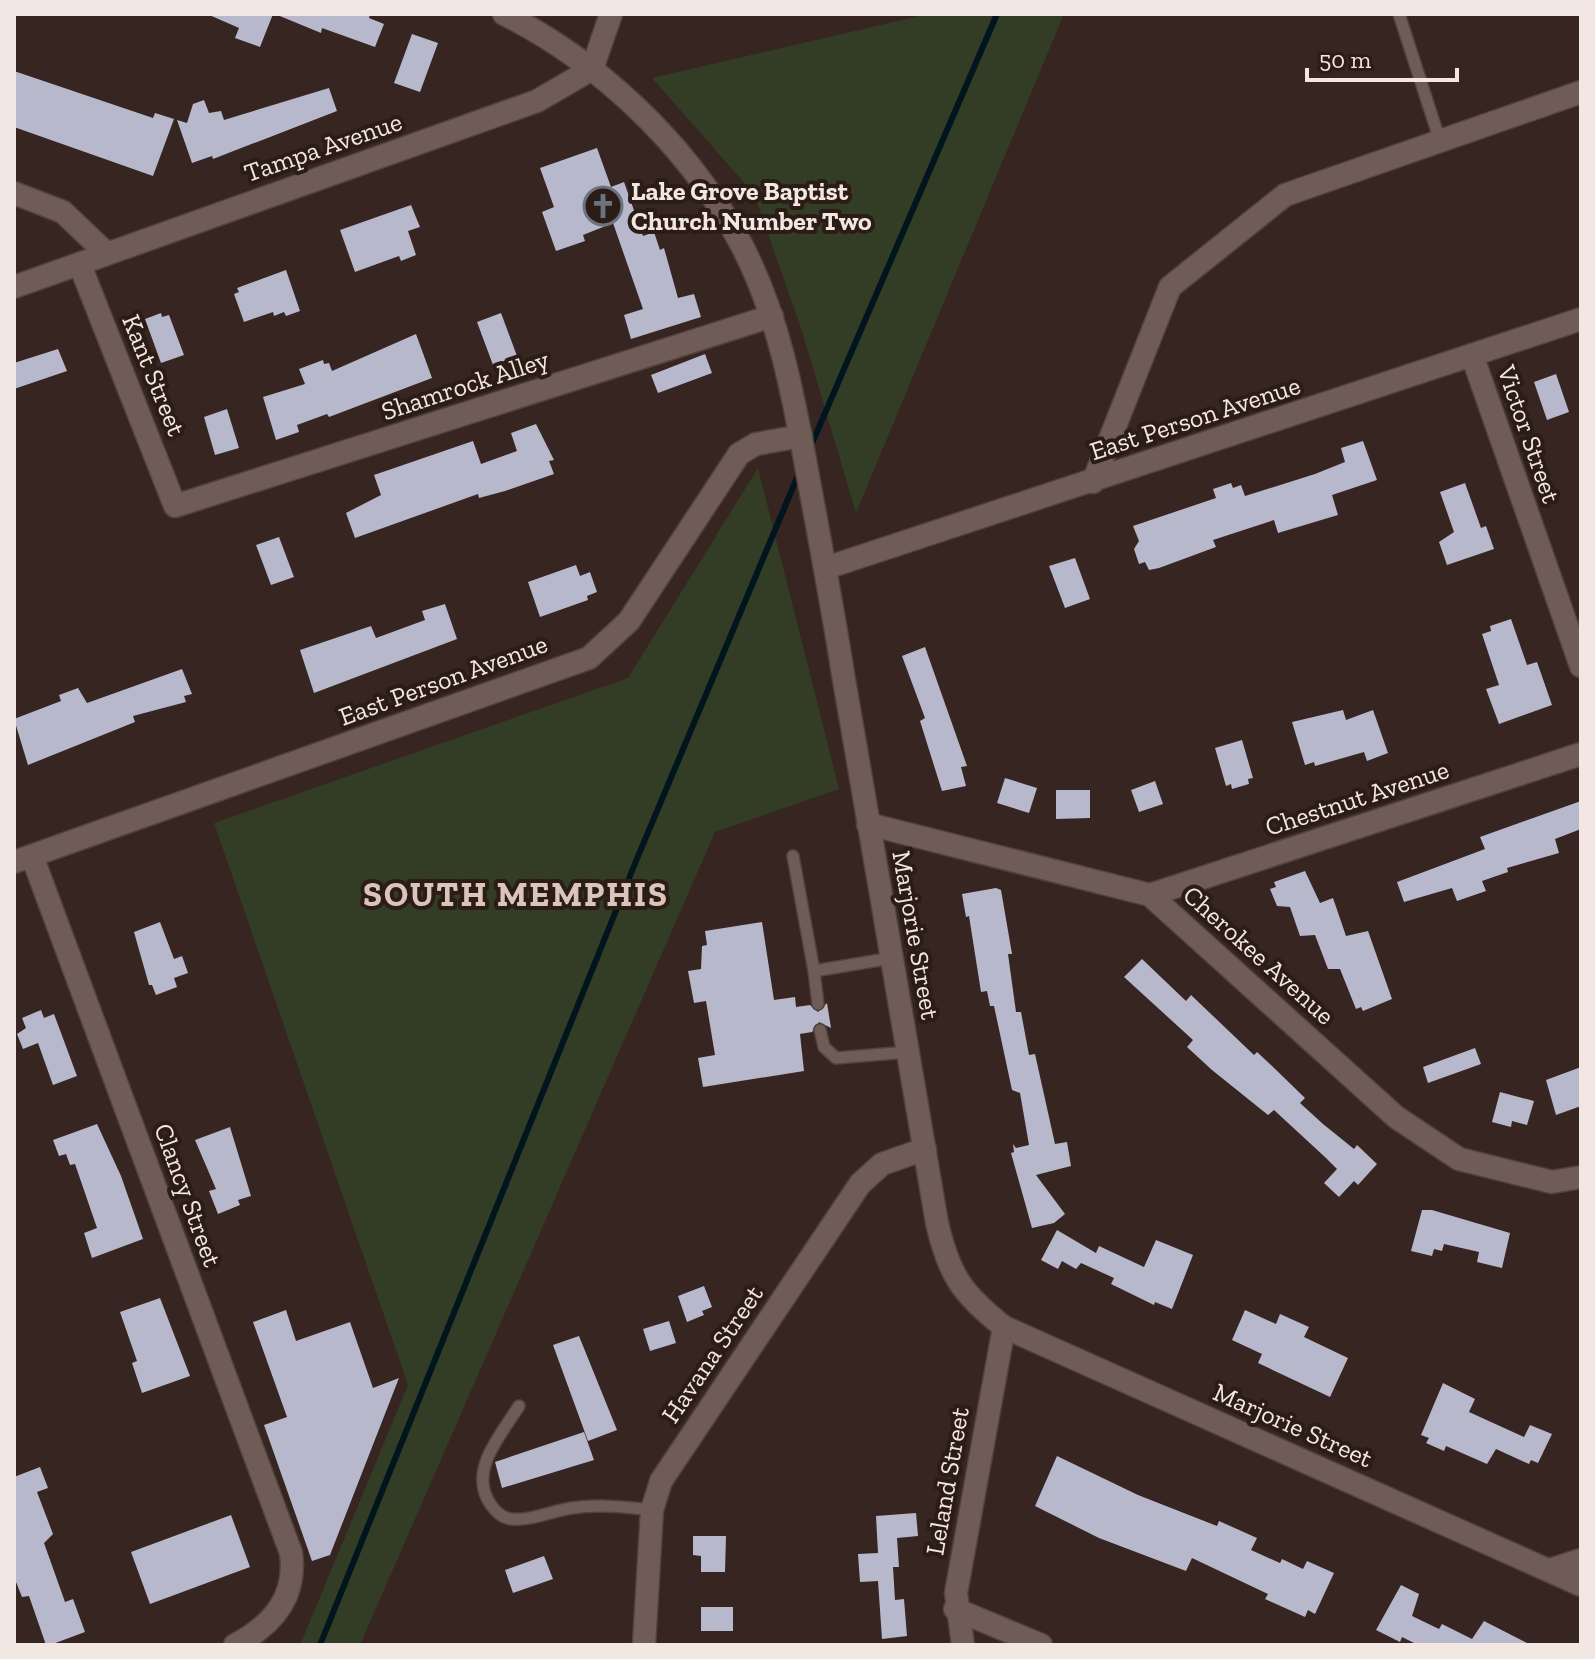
<svg xmlns="http://www.w3.org/2000/svg" width="1595" height="1659" font-family="'Zilla Slab',serif">
  <style>
    .green { fill: #333c25 }
    .lines { fill: none; stroke-linecap: round; stroke-linejoin: round }
    .stream { stroke: #00151e; stroke-width: 6 }
    .building { fill: #b8b8cc }
    .service-casing { stroke: #50423d; stroke-width: 14 }
    .minor-casing { stroke: #50423d; stroke-width: 25 }
    .tertiary-casing { stroke: #50423d; stroke-width: 25 }
    .service { stroke: #705c56; stroke-width: 11 }
    .minor { stroke: #705c56; stroke-width: 22 }
    .tertiary { stroke: #705c56; stroke-width: 22 }
    .labels { text-anchor: middle; stroke-width: 8; stroke-linejoin: round; paint-order: stroke }
    .street-label { font-size: 26px; fill: #f2e7e3; stroke: #2c1c16 }
    .poi-label { font-size: 26px; font-weight: bold; fill: #f2e7e3; stroke: #2c1c16; text-anchor: start }
    .district-label { font-size: 34px; font-weight: bold; letter-spacing: 2px; fill: #dac4bc; stroke: #2c1c16 }
  </style>
  <rect width="100%" height="100%" fill="#362520"/>
  <g class="green">
    <path d="M 928,14 L 1064,14 L 856,513 L 802,331 L 754,194 L 652,78 Z"/>
    <path d="M 758,468 L 839,789 L 715,832 L 360,1645 L 300,1645 L 408,1385 L 214,823 L 628,678 Z"/>
  </g>
  <g class="lines">
    <g class="stream">
      <path d="M 810,448 L 997,14"/>
      <path d="M 320,1645 L 636,861 L 799,473"/>
    </g>
  </g>
  <g class="building">
    <path d="M 207,14 L 273,14 L 260,47 L 235,38 L 239,28 Z"/>
    <path d="M 275,14 L 370,14 L 369,18 L 384,24 L 375,47 L 322,28 L 321,33 Z"/>
    <path d="M 412,34 L 438,43 L 420,92 L 394,83 Z"/>
    <path d="M 14,71 L 153,118 L 155,113 L 174,119 L 153,176 L 14,127 Z"/>
    <path d="M 329,88 L 337,111 L 213,159 L 212,156 L 192,163 L 177,120 L 187,123 L 193,104 L 204,100 L 209,113 L 221,111 L 224,120 Z"/>
    <path d="M 597,148 L 611,187 L 624,182 L 643,236 L 654,232 L 660,250 L 664,248 L 678,298 L 694,294 L 701,317 L 631,339 L 624,315 L 643,309 L 613,223 L 583,235 L 585,241 L 556,251 L 542,212 L 554,207 L 540,168 Z"/>
    <path d="M 411,205 L 420,227 L 408,231 L 416,255 L 401,261 L 399,256 L 355,272 L 340,230 Z"/>
    <path d="M 286,270 L 300,311 L 286,316 L 284,312 L 274,316 L 273,312 L 244,322 L 234,294 L 239,292 L 237,288 Z"/>
    <path d="M 161,313 L 162,317 L 169,315 L 184,355 L 161,363 L 145,319 Z"/>
    <path d="M 501,313 L 517,356 L 493,365 L 477,322 Z"/>
    <path d="M 416,334 L 432,378 L 329,417 L 327,414 L 297,425 L 299,432 L 276,440 L 263,397 L 305,384 L 299,369 L 323,360 L 324,364 L 329,363 L 332,371 Z"/>
    <path d="M 58,349 L 67,371 L 14,389 L 14,363 Z"/>
    <path d="M 705,354 L 712,373 L 658,393 L 651,375 Z"/>
    <path d="M 1556,374 L 1569,412 L 1547,420 L 1534,382 Z"/>
    <path d="M 227,409 L 239,448 L 215,455 L 204,417 Z"/>
    <path d="M 536,424 L 554,460 L 549,461 L 554,474 L 505,491 L 479,498 L 478,494 L 355,538 L 346,513 L 381,495 L 374,475 L 473,441 L 481,464 L 517,451 L 511,433 Z"/>
    <path d="M 1363,441 L 1377,480 L 1332,495 L 1338,515 L 1278,533 L 1274,520 L 1213,540 L 1216,547 L 1159,568 L 1149,570 L 1145,562 L 1139,564 L 1134,549 L 1139,541 L 1133,526 L 1216,498 L 1213,489 L 1231,483 L 1233,488 L 1241,485 L 1245,496 L 1315,474 L 1345,462 L 1341,448 Z"/>
    <path d="M 1465,483 L 1481,528 L 1486,526 L 1494,549 L 1447,565 L 1439,542 L 1454,532 L 1440,492 Z"/>
    <path d="M 279,537 L 294,577 L 271,585 L 256,545 Z"/>
    <path d="M 1075,558 L 1090,599 L 1065,608 L 1049,566 Z"/>
    <path d="M 576,565 L 580,576 L 590,572 L 597,592 L 587,596 L 588,600 L 540,617 L 528,582 Z"/>
    <path d="M 445,604 L 457,639 L 314,693 L 300,650 L 371,626 L 376,638 L 425,620 L 422,611 Z"/>
    <path d="M 1511,619 L 1527,665 L 1537,662 L 1552,705 L 1499,724 L 1486,689 L 1499,685 L 1482,634 L 1491,631 L 1490,626 Z"/>
    <path d="M 925,647 L 967,766 L 961,767 L 966,786 L 942,791 L 920,721 L 925,718 L 902,656 Z"/>
    <path d="M 182,669 L 192,694 L 184,696 L 186,702 L 133,716 L 135,722 L 28,765 L 14,719 L 61,701 L 59,695 L 78,688 L 87,703 Z"/>
    <path d="M 1343,710 L 1346,720 L 1373,710 L 1388,753 L 1367,761 L 1364,752 L 1315,766 L 1314,762 L 1305,765 L 1292,722 Z"/>
    <path d="M 1242,740 L 1253,778 L 1248,779 L 1249,784 L 1232,789 L 1231,784 L 1226,786 L 1215,748 Z"/>
    <path d="M 1005,778 L 1037,788 L 1029,813 L 997,803 Z"/>
    <path d="M 1155,781 L 1163,804 L 1139,812 L 1131,790 Z"/>
    <path d="M 1056,790 L 1090,790 L 1090,818 L 1056,819 Z"/>
    <path d="M 1581,801 L 1581,829 L 1555,839 L 1559,853 L 1507,868 L 1508,872 L 1482,881 L 1486,891 L 1457,901 L 1452,888 L 1404,902 L 1397,882 L 1485,849 L 1480,837 Z"/>
    <path d="M 1305,871 L 1320,903 L 1333,898 L 1346,936 L 1368,931 L 1392,999 L 1363,1011 L 1361,1007 L 1356,1009 L 1340,969 L 1328,969 L 1315,935 L 1300,936 L 1290,907 L 1277,906 L 1270,889 L 1276,887 L 1274,882 Z"/>
    <path d="M 996,888 L 1001,890 L 1012,954 L 1008,954 L 1016,1012 L 1021,1012 L 1029,1055 L 1035,1054 L 1055,1144 L 1067,1142 L 1071,1166 L 1036,1175 L 1065,1214 L 1054,1223 L 1032,1228 L 1011,1153 L 1014,1152 L 1013,1144 L 1016,1148 L 1029,1145 L 1020,1093 L 1012,1090 L 994,1006 L 990,1006 L 987,991 L 981,992 L 969,916 L 966,917 L 962,894 Z"/>
    <path d="M 160,922 L 174,959 L 182,956 L 188,973 L 174,978 L 177,987 L 156,995 L 152,985 L 149,985 L 134,932 Z"/>
    <path d="M 762,922 L 774,1000 L 795,997 L 796,1007 L 810,1005 L 818,1012 L 827,1003 L 831,1028 L 819,1022 L 812,1032 L 800,1034 L 804,1071 L 703,1087 L 698,1058 L 715,1055 L 706,1001 L 694,1003 L 688,971 L 701,969 L 702,946 L 707,945 L 705,931 Z"/>
    <path d="M 1142,959 L 1186,1001 L 1191,995 L 1254,1055 L 1257,1052 L 1271,1065 L 1305,1098 L 1300,1103 L 1323,1124 L 1354,1149 L 1357,1145 L 1377,1164 L 1358,1185 L 1354,1181 L 1339,1197 L 1324,1183 L 1337,1169 L 1326,1158 L 1274,1110 L 1268,1115 L 1212,1070 L 1187,1047 L 1193,1040 L 1124,977 Z"/>
    <path d="M 41,1010 L 44,1018 L 54,1014 L 77,1076 L 53,1085 L 38,1043 L 23,1049 L 17,1034 L 26,1028 L 22,1018 Z"/>
    <path d="M 1475,1048 L 1481,1064 L 1428,1083 L 1423,1067 Z"/>
    <path d="M 1581,1067 L 1581,1106 L 1556,1115 L 1546,1080 Z"/>
    <path d="M 1500,1092 L 1534,1101 L 1527,1125 L 1512,1121 L 1511,1127 L 1492,1122 Z"/>
    <path d="M 97,1124 L 121,1176 L 143,1239 L 92,1258 L 84,1233 L 97,1228 L 75,1164 L 70,1165 L 66,1154 L 59,1156 L 53,1140 Z"/>
    <path d="M 230,1127 L 251,1196 L 238,1200 L 240,1205 L 218,1214 L 209,1191 L 216,1189 L 195,1140 Z"/>
    <path d="M 1422,1210 L 1432,1210 L 1510,1233 L 1502,1268 L 1477,1262 L 1479,1252 L 1444,1244 L 1442,1251 L 1434,1249 L 1432,1256 L 1411,1251 Z"/>
    <path d="M 1057,1230 L 1096,1253 L 1099,1246 L 1144,1267 L 1156,1240 L 1193,1255 L 1172,1309 L 1155,1302 L 1154,1305 L 1111,1284 L 1114,1278 L 1081,1263 L 1076,1269 L 1062,1261 L 1058,1269 L 1041,1260 Z"/>
    <path d="M 704,1286 L 712,1307 L 702,1311 L 704,1315 L 687,1322 L 678,1296 Z"/>
    <path d="M 160,1298 L 190,1376 L 142,1393 L 132,1363 L 137,1361 L 120,1312 Z"/>
    <path d="M 286,1310 L 296,1341 L 350,1322 L 373,1388 L 399,1378 L 330,1555 L 312,1561 L 264,1425 L 287,1417 L 253,1322 Z"/>
    <path d="M 1245,1310 L 1276,1324 L 1280,1314 L 1309,1327 L 1304,1337 L 1348,1358 L 1330,1397 L 1258,1363 L 1262,1354 L 1232,1340 Z"/>
    <path d="M 669,1321 L 676,1343 L 650,1351 L 643,1329 Z"/>
    <path d="M 579,1336 L 617,1430 L 588,1441 L 553,1345 Z"/>
    <path d="M 1443,1383 L 1475,1399 L 1469,1412 L 1524,1437 L 1530,1425 L 1552,1434 L 1538,1463 L 1531,1460 L 1529,1464 L 1496,1449 L 1487,1464 L 1446,1446 L 1444,1451 L 1426,1443 L 1429,1438 L 1421,1435 Z"/>
    <path d="M 584,1432 L 594,1460 L 502,1488 L 495,1462 Z"/>
    <path d="M 1057,1456 L 1138,1495 L 1217,1526 L 1219,1521 L 1257,1538 L 1251,1550 L 1280,1563 L 1282,1559 L 1303,1569 L 1307,1561 L 1334,1573 L 1315,1614 L 1308,1610 L 1305,1617 L 1265,1599 L 1268,1594 L 1192,1558 L 1186,1571 L 1099,1538 L 1035,1506 Z"/>
    <path d="M 40,1467 L 48,1488 L 37,1492 L 53,1534 L 44,1543 L 65,1602 L 73,1599 L 85,1632 L 50,1645 L 46,1645 L 29,1596 L 22,1597 L 14,1577 L 14,1477 Z"/>
    <path d="M 916,1513 L 918,1536 L 897,1538 L 899,1567 L 893,1567 L 895,1600 L 904,1599 L 907,1636 L 882,1639 L 878,1581 L 860,1582 L 858,1554 L 878,1553 L 876,1516 Z"/>
    <path d="M 231,1515 L 250,1567 L 150,1604 L 131,1552 Z"/>
    <path d="M 693,1536 L 726,1536 L 725,1572 L 701,1572 L 701,1556 L 693,1555 Z"/>
    <path d="M 544,1556 L 553,1579 L 513,1593 L 505,1570 Z"/>
    <path d="M 1401,1585 L 1419,1594 L 1412,1616 L 1439,1629 L 1442,1624 L 1472,1639 L 1484,1621 L 1531,1645 L 1418,1645 L 1402,1637 L 1400,1642 L 1376,1630 Z"/>
    <rect x="701" y="1607" width="32" height="24"/>
  </g>
  <g class="lines">
    <g class="service-casing">
      <g id="service">
        <path d="M 1399,14 L 1440,141"/>
        <path d="M 793,856 L 814,971 L 892,958"/>
        <path d="M 814,971 L 818,1004"/>
        <path d="M 820,1030 L 824,1047 L 836,1058 L 908,1052"/>
        <path d="M 519,1406 C 501,1435 467,1471 491,1505 C 496,1512 502,1518 511,1519 C 532,1521 551,1511 572,1508 C 599,1504 626,1507 652,1510"/>
      </g>
    </g>
    <g class="minor-casing">
      <g id="minor">
        <path d="M 14,193 L 63,212 L 106,253"/>
        <path d="M 80,265 L 175,506 L 772,316"/>
        <path d="M 14,287 L 537,101 L 592,69"/>
        <path d="M 1472,355 L 1581,666"/>
        <path d="M 1093,482 L 1170,287 L 1285,195 L 1581,92"/>
        <path d="M 826,568 L 1581,319"/>
        <path d="M 868,824 L 1150,895 L 1396,1117 L 1459,1159 L 1552,1182 L 1581,1177"/>
        <path d="M 32,856 L 291,1553 C 297,1597 273,1625 235,1645"/>
        <path d="M 14,862 L 589,658 L 629,621 L 739,454 L 756,444 L 801,436"/>
        <path d="M 1150,895 L 1581,754"/>
        <path d="M 1550,1570 L 1581,1560"/>
        <path d="M 955,1609 L 1041,1645"/>
        <path d="M 644,1645 L 652,1510 L 661,1481 L 860,1184 L 882,1164 L 925,1149"/>
        <path d="M 963,1645 L 956,1593 L 1004,1327"/>
      </g>
    </g>
    <g class="tertiary-casing">
      <g id="tertiary">
        <path d="M 504,14 C 598,61 683,141 735,233 C 778,308 794,398 809,482 C 821,546 833,610 843,674 C 874,857 907,1040 937,1223 C 949,1275 962,1294 1004,1327 L 1581,1585"/>
        <path d="M 592,69 L 611,14"/>
      </g>
    </g>
    <use href="#service" class="service"/>
    <use href="#minor" class="minor"/>
    <use href="#tertiary" class="tertiary"/>
  </g>
  <defs>
    <g id="church-ring" transform="scale(2)"><circle r="9.5" fill="#2c1c16" stroke="#6b7280" stroke-width="1.5"/><path d="M-1.2-6h2.4v3.5h3.3v2.4h-3.3V6h-2.4V-.1h-3.3v-2.4h3.3Z" fill="#6b7280"/></g>
  </defs>
  <g fill-rule="evenodd">
    <use href="#church-ring" x="603" y="206"/>
  </g>
  <g class="labels">
    <g class="street-label">
      <text transform="translate(323 147) rotate(-19)" y="9">Tampa Avenue</text>
      <text transform="translate(154 375) rotate(68)" y="9">Kant Street</text>
      <text transform="translate(465 385) rotate(-18)" y="9">Shamrock Alley</text>
      <text transform="translate(1195 418) rotate(-18)" y="9">East Person Avenue</text>
      <text transform="translate(1529 434) rotate(71)" y="9">Victor Street</text>
      <text transform="translate(443 680) rotate(-20)" y="9">East Person Avenue</text>
      <text transform="translate(1357 798) rotate(-18)" y="9">Chestnut Avenue</text>
      <text transform="translate(916 935) rotate(80)" y="9">Marjorie Street</text>
      <text transform="translate(1259 955) rotate(42)" y="9">Cherokee Avenue</text>
      <text transform="translate(188 1195) rotate(70)" y="9">Clancy Street</text>
      <text transform="translate(712 1354) rotate(-56)" y="9">Havana Street</text>
      <text transform="translate(1293 1425) rotate(24)" y="9">Marjorie Street</text>
      <text transform="translate(947 1481) rotate(-80)" y="9">Leland Street</text>
    </g>
    <g class="poi-label">
      <text x="631" y="200">Lake Grove Baptist<tspan x="631" dy="30">Church Number Two</tspan></text>
    </g>
    <g class="district-label">
      <text x="516" y="906">SOUTH MEMPHIS</text>
    </g>
  </g>
  <rect width="1595" height="1659" fill="none" stroke="#f2e7e3" stroke-width="32"/>
  <path d="M1307 68v12h150v-12" fill="none" stroke="#f2e7e3" stroke-width="4"/>
  <text x="1319" y="68" font-size="24" fill="#f2e7e3" stroke="#2c1c16" stroke-width="6" paint-order="stroke">50 m</text>
</svg>
